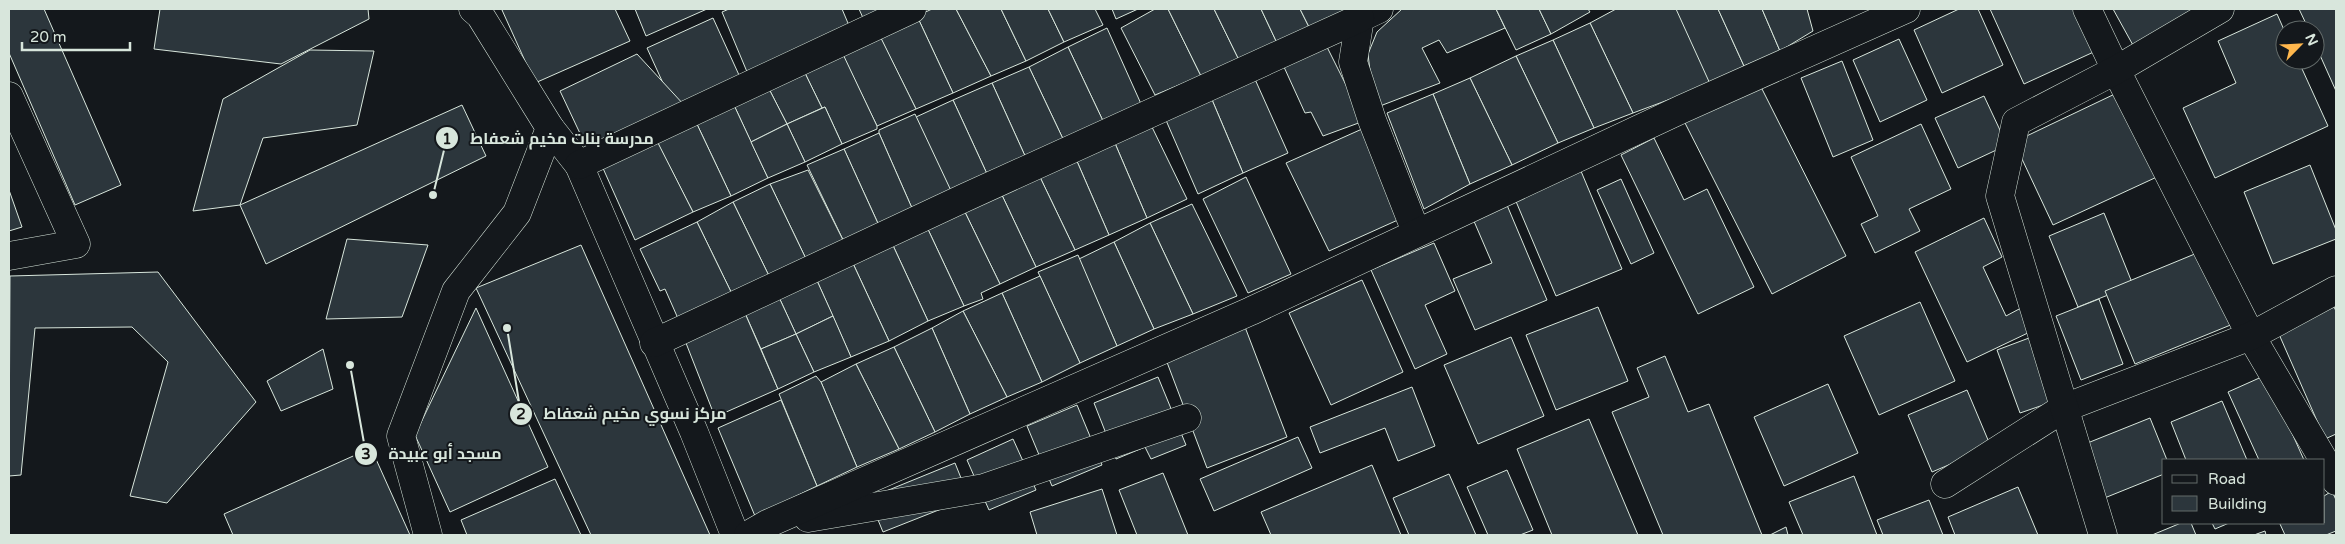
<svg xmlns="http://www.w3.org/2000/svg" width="2345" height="544" font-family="'Varela Round',Cairo,sans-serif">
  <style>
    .building { fill: #2c363c; stroke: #d8e6dc }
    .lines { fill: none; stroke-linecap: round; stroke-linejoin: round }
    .street-casing { stroke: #d8e6dc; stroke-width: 29 }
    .street { stroke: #14181c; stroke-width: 28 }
    .leader { fill: none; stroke: #d8e6dc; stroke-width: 2 }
    .callout-dot { fill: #d8e6dc; stroke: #14181c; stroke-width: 2 }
    .mark-label { font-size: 15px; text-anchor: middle; font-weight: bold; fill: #111 }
    .callout-label { font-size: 16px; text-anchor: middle; font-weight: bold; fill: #d8e6dc; stroke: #14181c; stroke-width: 4; stroke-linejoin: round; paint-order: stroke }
  </style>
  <rect width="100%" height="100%" fill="#14181c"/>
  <g class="building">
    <path d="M 9,9 L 44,9 L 121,185 L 75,205 L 9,53 Z"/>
    <path d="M 160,9 L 368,9 L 369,19 L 281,64 L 154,49 Z"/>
    <path d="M 505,9 L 615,9 L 630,41 L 535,83 L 502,10 Z"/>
    <path d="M 635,9 L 707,9 L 646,36 Z"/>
    <path d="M 729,9 L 842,9 L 853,35 L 750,79 L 722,12 Z"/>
    <path d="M 859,9 L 914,9 L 868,29 Z"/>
    <path d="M 932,9 L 956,9 L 991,76 L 953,93 L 917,16 Z"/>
    <path d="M 956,9 L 1001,9 L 1026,61 L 991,76 Z"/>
    <path d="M 1001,9 L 1048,9 L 1064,42 L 1026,61 Z"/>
    <path d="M 1048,9 L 1095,9 L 1103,25 L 1064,42 Z"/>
    <path d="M 1112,9 L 1138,9 L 1116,19 Z"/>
    <path d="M 1155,9 L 1168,9 L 1201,76 L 1155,95 L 1121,28 Z"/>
    <path d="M 1168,9 L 1214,9 L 1239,60 L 1201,76 Z"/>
    <path d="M 1214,9 L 1261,9 L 1277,43 L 1239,60 Z"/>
    <path d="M 1261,9 L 1300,9 L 1310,29 L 1277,43 Z"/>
    <path d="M 1300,9 L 1354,9 L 1310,29 Z"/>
    <path d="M 1402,9 L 1496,9 L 1505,28 L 1447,53 L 1439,40 L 1422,48 L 1440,83 L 1380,106 L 1371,79 L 1368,54 L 1377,32 Z"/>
    <path d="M 1496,9 L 1539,9 L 1551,34 L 1516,50 Z"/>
    <path d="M 1539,9 L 1588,9 L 1590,12 L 1551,34 Z"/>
    <path d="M 1616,9 L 1678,9 L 1711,84 L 1633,113 L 1590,23 Z"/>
    <path d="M 1676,9 L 1718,9 L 1744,66 L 1711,86 Z"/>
    <path d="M 1718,9 L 1762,9 L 1780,51 L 1744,66 Z"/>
    <path d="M 1762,9 L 1807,9 L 1813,31 L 1780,51 Z"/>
    <path d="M 1959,9 L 1978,9 L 2003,65 L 1942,93 L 1914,30 Z"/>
    <path d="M 1990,9 L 2080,9 L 2098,50 L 2024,84 Z"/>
    <path d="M 2113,9 L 2193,9 L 2196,14 L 2134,47 Z"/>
    <path d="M 2299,9 L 2336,9 L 2336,91 L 2315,44 L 2315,30 L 2309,30 Z"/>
    <path d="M 2277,14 L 2285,32 L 2285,60 L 2298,60 L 2328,126 L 2215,178 L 2183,108 L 2236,83 L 2218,41 Z"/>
    <path d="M 917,16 L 953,93 L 916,109 L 879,35 Z"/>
    <path d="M 713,18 L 744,86 L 678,116 L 647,48 Z"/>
    <path d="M 1590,23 L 1633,113 L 1594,128 L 1553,40 Z"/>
    <path d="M 1107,28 L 1142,106 L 1104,123 L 1068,47 Z"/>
    <path d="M 877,30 L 916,109 L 877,126 L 838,45 Z"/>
    <path d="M 1899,39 L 1927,100 L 1880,122 L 1853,60 Z"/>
    <path d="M 1553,40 L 1594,128 L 1558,143 L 1516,56 Z"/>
    <path d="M 1068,47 L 1104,123 L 1064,141 L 1029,67 Z"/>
    <path d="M 1327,47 L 1364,121 L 1323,136 L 1311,112 L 1305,113 L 1284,67 Z"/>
    <path d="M 310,50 L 374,51 L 357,125 L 263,138 L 240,205 L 193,211 L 223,99 Z"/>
    <path d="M 841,50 L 877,126 L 877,129 L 842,144 L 825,107 L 822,108 L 803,69 Z"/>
    <path d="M 637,54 L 685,106 L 594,163 L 560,91 Z"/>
    <path d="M 1516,56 L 1558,143 L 1512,165 L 1470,78 Z"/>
    <path d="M 1842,61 L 1873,140 L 1833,157 L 1801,78 Z"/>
    <path d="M 1029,67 L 1064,141 L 1026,158 L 992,83 Z"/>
    <path d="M 803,69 L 822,108 L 787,124 L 767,85 Z"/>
    <path d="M 1254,77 L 1288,153 L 1243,173 L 1210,95 Z"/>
    <path d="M 1470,78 L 1512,165 L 1470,184 L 1433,94 Z"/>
    <path d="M 992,83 L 1026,158 L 988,176 L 953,100 Z"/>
    <path d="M 1759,83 L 1846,256 L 1772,294 L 1684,121 Z"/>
    <path d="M 767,85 L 787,124 L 751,142 L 733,103 Z"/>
    <path d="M 2119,92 L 2159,176 L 2053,225 L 2014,142 Z"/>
    <path d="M 1433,94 L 1470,184 L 1424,209 L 1387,113 Z"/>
    <path d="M 1210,95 L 1243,173 L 1198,194 L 1165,118 Z"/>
    <path d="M 1984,96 L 2007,145 L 1958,168 L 1935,118 Z"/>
    <path d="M 953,100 L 988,176 L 951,192 L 916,117 Z"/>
    <path d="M 733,103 L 768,178 L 731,196 L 695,120 Z"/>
    <path d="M 462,105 L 486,156 L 266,264 L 240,205 Z"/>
    <path d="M 825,107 L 842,144 L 805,162 L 787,124 Z"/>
    <path d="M 915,114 L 954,197 L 915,215 L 879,133 L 879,130 Z"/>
    <path d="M 695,120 L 731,196 L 693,212 L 655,138 Z"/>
    <path d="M 787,124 L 805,162 L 768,178 L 751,142 Z"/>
    <path d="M 1921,124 L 1951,189 L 1909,209 L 1920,231 L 1875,253 L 1861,224 L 1878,216 L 1851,157 Z"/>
    <path d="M 1151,125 L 1187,199 L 1147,218 L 1114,141 Z"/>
    <path d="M 1362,129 L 1400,219 L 1329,251 L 1286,163 Z"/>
    <path d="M 879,133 L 915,215 L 881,230 L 844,149 Z"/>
    <path d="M 1654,138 L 1684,200 L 1707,189 L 1754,287 L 1698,314 L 1621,155 Z"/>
    <path d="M 657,141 L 693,212 L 635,240 L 602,166 Z"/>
    <path d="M 1114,141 L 1147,218 L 1109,235 L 1076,159 Z"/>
    <path d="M 844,149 L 881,230 L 846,246 L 807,165 Z"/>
    <path d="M 1076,159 L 1109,235 L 1075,250 L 1039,175 Z"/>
    <path d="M 1578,164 L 1622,269 L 1556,296 L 1512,192 Z"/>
    <path d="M 2310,165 L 2336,230 L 2336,239 L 2273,264 L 2244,192 Z"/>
    <path d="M 808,170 L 846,246 L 808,263 L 770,184 Z"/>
    <path d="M 1039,175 L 1075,250 L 1036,267 L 1000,191 Z"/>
    <path d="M 1246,177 L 1291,274 L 1248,293 L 1203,199 Z"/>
    <path d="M 1621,179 L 1654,253 L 1631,264 L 1597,190 Z"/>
    <path d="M 770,184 L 808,263 L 771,280 L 733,202 Z"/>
    <path d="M 9,190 L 22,227 L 9,231 Z"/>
    <path d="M 1000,191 L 1036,267 L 1000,284 L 962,206 Z"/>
    <path d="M 1504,198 L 1547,300 L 1475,330 L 1453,279 L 1492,263 L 1470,212 Z"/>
    <path d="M 733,202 L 771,280 L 734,298 L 697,222 Z"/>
    <path d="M 1192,204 L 1237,296 L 1193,314 L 1150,223 Z"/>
    <path d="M 962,206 L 1000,284 L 981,293 L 983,299 L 964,306 L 925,223 Z"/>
    <path d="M 2104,213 L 2133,285 L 2078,307 L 2049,236 Z"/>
    <path d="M 1984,218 L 2002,257 L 1983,267 L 2006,316 L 2021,308 L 2032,331 L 1967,362 L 1915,252 Z"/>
    <path d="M 697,222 L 734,298 L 680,323 L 665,289 L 660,291 L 640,249 Z"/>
    <path d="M 925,223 L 964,306 L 928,321 L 890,239 Z"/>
    <path d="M 1150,223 L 1193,314 L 1154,329 L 1114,242 Z"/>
    <path d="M 347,239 L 428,245 L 402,317 L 326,319 Z"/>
    <path d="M 890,239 L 928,321 L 889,341 L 850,257 Z"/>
    <path d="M 1114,242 L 1154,329 L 1117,346 L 1079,259 Z"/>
    <path d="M 1434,243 L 1455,291 L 1425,305 L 1447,354 L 1415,369 L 1371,270 Z"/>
    <path d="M 581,245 L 710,535 L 591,535 L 476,288 Z"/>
    <path d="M 2202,251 L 2233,324 L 2135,364 L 2105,291 Z"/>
    <path d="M 1078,255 L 1117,346 L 1080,363 L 1038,272 Z"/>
    <path d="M 850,257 L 889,341 L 851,357 L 814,274 Z"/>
    <path d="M 158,272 L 256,402 L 167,503 L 130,496 L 168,362 L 132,327 L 35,328 L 21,475 L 9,476 L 10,276 Z"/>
    <path d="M 814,274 L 833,316 L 796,334 L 777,293 Z"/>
    <path d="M 1040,276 L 1080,363 L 1042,382 L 1002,293 Z"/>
    <path d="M 1362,280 L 1403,372 L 1331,405 L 1289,313 Z"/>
    <path d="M 777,293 L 796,334 L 761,349 L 744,311 Z"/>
    <path d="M 1002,293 L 1042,382 L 1007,397 L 963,311 Z"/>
    <path d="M 2099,299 L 2123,364 L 2081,380 L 2056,316 Z"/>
    <path d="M 1920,302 L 1955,381 L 1879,415 L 1844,336 Z"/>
    <path d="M 1598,307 L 1628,381 L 1556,410 L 1526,335 Z"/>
    <path d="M 2334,307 L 2336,311 L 2336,434 L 2325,439 L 2278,332 Z"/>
    <path d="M 476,308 L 548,467 L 450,512 L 415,435 Z"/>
    <path d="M 744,311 L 778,389 L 715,417 L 684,338 Z"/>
    <path d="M 963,311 L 1007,397 L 970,414 L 932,328 Z"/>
    <path d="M 833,316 L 851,357 L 814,372 L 796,334 Z"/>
    <path d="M 1245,327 L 1287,437 L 1207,468 L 1165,357 Z"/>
    <path d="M 932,328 L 970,414 L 935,432 L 894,347 Z"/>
    <path d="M 796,334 L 814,372 L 778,389 L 761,349 Z"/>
    <path d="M 1511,337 L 1544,416 L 1478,444 L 1444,365 Z"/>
    <path d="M 2029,338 L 2052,402 L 2020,413 L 1997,350 Z"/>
    <path d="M 894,347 L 935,432 L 899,449 L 856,364 Z"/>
    <path d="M 323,349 L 333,389 L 281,411 L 267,381 Z"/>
    <path d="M 1665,356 L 1688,412 L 1709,404 L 1762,535 L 1663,535 L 1612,412 L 1649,397 L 1637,368 Z"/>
    <path d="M 856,364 L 899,449 L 857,467 L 821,382 Z"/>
    <path d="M 2266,375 L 2304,460 L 2259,460 L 2228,392 Z"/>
    <path d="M 816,376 L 821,382 L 857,467 L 817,486 L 779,394 Z"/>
    <path d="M 1158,377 L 1186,445 L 1151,459 L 1145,447 L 1116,459 L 1094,403 Z"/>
    <path d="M 1828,384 L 1858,453 L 1784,486 L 1754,417 Z"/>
    <path d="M 1412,387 L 1435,446 L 1398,461 L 1385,428 L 1320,453 L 1310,427 Z"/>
    <path d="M 1967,390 L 1991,447 L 1932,472 L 1908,415 Z"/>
    <path d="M 781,400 L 817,486 L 755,516 L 718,428 Z"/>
    <path d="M 2222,401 L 2247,460 L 2186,460 L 2171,422 Z"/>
    <path d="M 1077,405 L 1102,465 L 1052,486 L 1027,426 Z"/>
    <path d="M 2150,418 L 2167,460 L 2164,460 L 2164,474 L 2097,501 L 2075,448 Z"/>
    <path d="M 1589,419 L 1638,535 L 1552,535 L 1517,449 Z"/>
    <path d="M 1298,437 L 1312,468 L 1214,511 L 1200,479 Z"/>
    <path d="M 1013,439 L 1036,490 L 989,510 L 967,460 Z"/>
    <path d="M 371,448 L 410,535 L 233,535 L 224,514 Z"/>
    <path d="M 955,463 L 969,498 L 883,532 L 869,498 Z"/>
    <path d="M 1372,465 L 1401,535 L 1271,535 L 1261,512 Z"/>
    <path d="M 1507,470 L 1533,530 L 1520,535 L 1488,535 L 1467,487 Z"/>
    <path d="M 1163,473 L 1188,535 L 1137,535 L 1119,490 Z"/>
    <path d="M 1449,474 L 1476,535 L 1409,535 L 1393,498 Z"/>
    <path d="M 1854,476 L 1877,535 L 1803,535 L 1789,502 Z"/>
    <path d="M 555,479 L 581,535 L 467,535 L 461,520 Z"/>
    <path d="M 2018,487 L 2038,535 L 1955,535 L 1948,517 Z"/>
    <path d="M 1102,489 L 1117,535 L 1037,535 L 1030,512 Z"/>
    <path d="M 2332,491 L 2336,500 L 2336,531 L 2326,535 L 2285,535 L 2280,524 L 2282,523 L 2324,523 L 2324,496 Z"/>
    <path d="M 1929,500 L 1943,535 L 1883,535 L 1877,520 Z"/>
    <path d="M 2181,523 L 2191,523 L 2196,535 L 2152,535 Z"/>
    <path d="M 2212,523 L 2229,523 L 2215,529 Z"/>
    <path d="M 1786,527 L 1788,535 L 1770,535 Z"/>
    <path d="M 2265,531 L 2266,535 L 2254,535 Z"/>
  </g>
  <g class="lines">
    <g class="street-casing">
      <g id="street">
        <path d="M 1379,9 L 1360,18 L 1353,62 L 1372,120 L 1416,232"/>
        <path d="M 2087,9 L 2116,70 L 2251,336 L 2336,481"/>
        <path d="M 9,96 L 76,244 L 9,256"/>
        <path d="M 550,128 L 579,165 L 694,432 L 735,535"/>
        <path d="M 579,165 L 912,9"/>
        <path d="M 654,343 L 964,198 L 1360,18"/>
        <path d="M 1945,484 L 2064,408 L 2251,336 L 2336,290"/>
        <path d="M 808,518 L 984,488 L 1187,418"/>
        <path d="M 428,535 L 401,436 L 456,291 L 517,213 L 550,128 L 480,15 L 473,9"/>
        <path d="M 748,535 L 767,524 L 1251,311 L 1682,109 L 1906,9"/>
        <path d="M 2103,535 L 2000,196 L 2016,122 L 2116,70 L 2220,9"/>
      </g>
    </g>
    <use href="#street" class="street"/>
  </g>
  <path class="leader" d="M433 195L447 138M507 328L521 414M350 365L366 454"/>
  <g class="callout-dot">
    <circle cx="433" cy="195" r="5"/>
    <circle cx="507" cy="328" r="5"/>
    <circle cx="350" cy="365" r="5"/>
    <circle cx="447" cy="138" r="12"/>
    <circle cx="521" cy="414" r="12"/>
    <circle cx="366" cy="454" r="12"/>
  </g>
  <g class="mark-label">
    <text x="447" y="144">1</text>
    <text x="521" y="419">2</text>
    <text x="366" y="459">3</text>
  </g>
  <g class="callout-label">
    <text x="562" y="144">مدرسة بنات مخيم شعفاط</text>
    <text x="635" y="419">مركز نسوي مخيم شعفاط</text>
    <text x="445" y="459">مسجد أبو عبيدة</text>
  </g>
  <rect width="2345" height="544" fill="none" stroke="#d8e6dc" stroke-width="20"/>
  <rect x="2162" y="459" width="162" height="65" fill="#14181c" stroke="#626a69"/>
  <rect x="2172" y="475" width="25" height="8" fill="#14181c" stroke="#626a69"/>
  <text x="2208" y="484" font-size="15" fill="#d8e6dc">Road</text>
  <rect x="2172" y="496" width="25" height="15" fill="#2c363c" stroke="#626a69"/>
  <text x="2208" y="509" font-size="15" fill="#d8e6dc">Building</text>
  <g transform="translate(2300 45) rotate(66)"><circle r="24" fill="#14181c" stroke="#626a69"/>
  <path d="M0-4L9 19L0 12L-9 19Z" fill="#ffb74d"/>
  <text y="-8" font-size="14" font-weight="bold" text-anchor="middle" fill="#d8e6dc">N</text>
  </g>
  <path d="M22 42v8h108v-8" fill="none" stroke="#d8e6dc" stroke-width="2.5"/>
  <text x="30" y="42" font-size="15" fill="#d8e6dc" stroke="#14181c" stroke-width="4" paint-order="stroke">20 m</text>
</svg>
